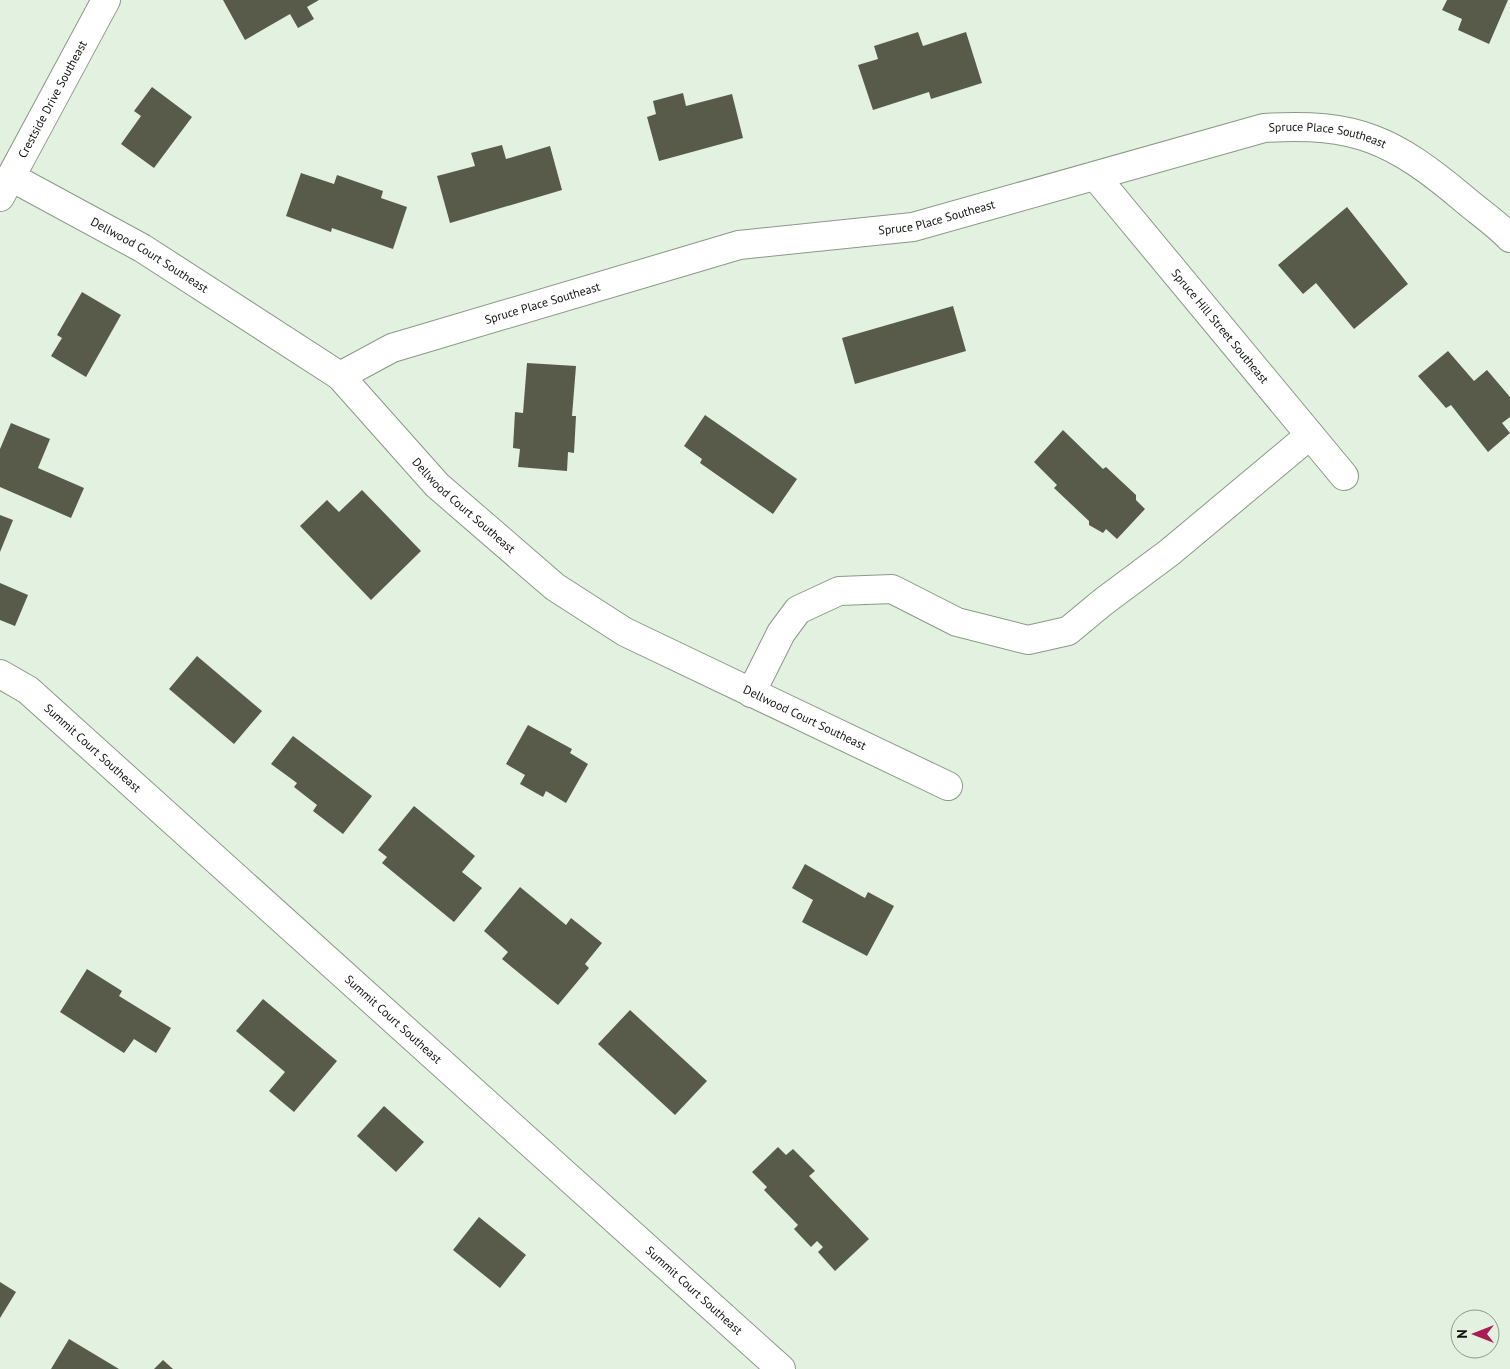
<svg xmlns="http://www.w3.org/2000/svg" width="1510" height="1369" font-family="'PT Sans',sans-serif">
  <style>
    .building { fill: #595b4a }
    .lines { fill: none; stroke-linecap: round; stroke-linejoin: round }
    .minor-casing { stroke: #8b9888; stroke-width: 30 }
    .minor { stroke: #fff; stroke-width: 28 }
    .labels { text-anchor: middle; stroke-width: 5; stroke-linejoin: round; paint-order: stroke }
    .street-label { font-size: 12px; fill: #10140f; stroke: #e3f1e0 }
  </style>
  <rect width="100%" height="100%" fill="#e3f1e0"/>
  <g class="building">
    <path d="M 223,0 L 319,0 L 307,7 L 314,19 L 298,28 L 290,14 L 245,40 Z"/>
    <path d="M 1447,0 L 1508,0 L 1489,44 L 1458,30 L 1462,19 L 1442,10 Z"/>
    <path d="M 918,32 L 923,46 L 966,32 L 982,83 L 931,99 L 929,92 L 873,110 L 858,65 L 878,59 L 874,46 Z"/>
    <path d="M 152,87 L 192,117 L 154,168 L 121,144 L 141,116 L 134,111 Z"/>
    <path d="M 683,93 L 686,106 L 732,94 L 743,138 L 659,161 L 647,117 L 656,114 L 653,101 Z"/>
    <path d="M 502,145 L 506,159 L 550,146 L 562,190 L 450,223 L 437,176 L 475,166 L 471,153 Z"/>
    <path d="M 301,173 L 334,184 L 337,175 L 383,191 L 381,198 L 407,207 L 393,249 L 332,228 L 331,232 L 286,216 Z"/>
    <path d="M 1347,207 L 1408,284 L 1354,329 L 1316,283 L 1303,294 L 1278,265 Z"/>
    <path d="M 82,292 L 121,315 L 86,377 L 51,356 L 62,338 L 57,335 Z"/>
    <path d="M 953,306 L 966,351 L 855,384 L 842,338 Z"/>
    <path d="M 1448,351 L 1474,381 L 1487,370 L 1510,397 L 1510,417 L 1502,423 L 1510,433 L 1488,452 L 1451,405 L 1446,408 L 1418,376 Z"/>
    <path d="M 527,363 L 576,366 L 572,416 L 576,416 L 574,453 L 568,452 L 567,471 L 518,467 L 520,449 L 513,448 L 515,412 L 523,413 Z"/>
    <path d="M 705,415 L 797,479 L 773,514 L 700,463 L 702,459 L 684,446 Z"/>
    <path d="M 11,423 L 50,439 L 38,468 L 84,488 L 71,518 L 0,487 L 0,449 Z"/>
    <path d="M 1063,430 L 1103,469 L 1106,467 L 1136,495 L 1136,500 L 1145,509 L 1117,539 L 1106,529 L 1103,533 L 1089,525 L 1089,521 L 1054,488 L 1057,485 L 1034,462 Z"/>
    <path d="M 362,490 L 421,551 L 371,600 L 300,526 L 327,500 L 339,512 Z"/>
    <path d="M 0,515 L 13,520 L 0,552 Z"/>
    <path d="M 0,583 L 28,595 L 15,626 L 0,620 Z"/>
    <path d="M 197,656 L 262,711 L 234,744 L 169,689 Z"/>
    <path d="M 528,725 L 572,749 L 570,753 L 588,764 L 566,803 L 546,791 L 543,797 L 520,784 L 525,775 L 506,764 Z"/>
    <path d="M 293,736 L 372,796 L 343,834 L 313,811 L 317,805 L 294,787 L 297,783 L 271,764 Z"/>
    <path d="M 414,806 L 475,856 L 462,872 L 482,888 L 454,922 L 382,863 L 387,857 L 378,850 Z"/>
    <path d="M 805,864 L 865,898 L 868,892 L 894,906 L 867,956 L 802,922 L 813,900 L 792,888 Z"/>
    <path d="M 520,887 L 566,925 L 571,918 L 602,943 L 585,964 L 589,968 L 558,1005 L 502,959 L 508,952 L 484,931 Z"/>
    <path d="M 87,969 L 122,991 L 119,996 L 171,1028 L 156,1053 L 134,1039 L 124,1053 L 60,1012 Z"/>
    <path d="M 263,999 L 337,1061 L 294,1112 L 269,1091 L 285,1072 L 236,1031 Z"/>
    <path d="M 630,1010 L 707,1081 L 675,1115 L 598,1044 Z"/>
    <path d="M 384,1106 L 424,1142 L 396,1172 L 357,1136 Z"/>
    <path d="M 778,1147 L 786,1155 L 793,1149 L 815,1171 L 809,1176 L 869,1239 L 835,1271 L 818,1252 L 823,1247 L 817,1241 L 811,1247 L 794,1229 L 798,1225 L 764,1190 L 767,1187 L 752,1172 Z"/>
    <path d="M 479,1217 L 526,1255 L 500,1288 L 453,1250 Z"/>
    <path d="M 0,1282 L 16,1292 L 0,1318 Z"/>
    <path d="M 69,1339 L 119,1369 L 51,1369 Z"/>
    <path d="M 163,1360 L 173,1369 L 154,1369 Z"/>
  </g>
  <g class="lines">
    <g class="minor-casing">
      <g id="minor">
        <path id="s1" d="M 11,177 L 142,248 L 340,376 L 437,485 L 555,587 L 625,632 L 948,786"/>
        <path id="s2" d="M 1096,177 L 1344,476"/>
        <path id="s3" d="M 0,197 L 106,0"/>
        <path id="s4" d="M 340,376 L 392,348 L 739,245 L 913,227 L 1264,128 C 1356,122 1394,140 1464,199 C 1479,212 1497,224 1510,238"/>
        <path id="s5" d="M 0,674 L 28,690 L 781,1369"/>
        <path d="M 751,693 L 781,633 L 798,610 L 839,591 L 892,589 L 957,622 L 1028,640 L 1068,631 L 1103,602 L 1170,552 L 1310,435"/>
      </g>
    </g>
    <use href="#minor" class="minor"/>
  </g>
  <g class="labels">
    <g class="street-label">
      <text dy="4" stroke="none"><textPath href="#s3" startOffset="111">Crestside Drive Southeast</textPath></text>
      <text dy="4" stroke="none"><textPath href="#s4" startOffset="1025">Spruce Place Southeast</textPath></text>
      <text dy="4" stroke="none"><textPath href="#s4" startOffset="621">Spruce Place Southeast</textPath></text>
      <text dy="4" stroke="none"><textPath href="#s1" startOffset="159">Dellwood Court Southeast</textPath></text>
      <text dy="4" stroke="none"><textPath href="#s4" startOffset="216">Spruce Place Southeast</textPath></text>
      <text dy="4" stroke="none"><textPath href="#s2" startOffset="194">Spruce Hill Street Southeast</textPath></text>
      <text dy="4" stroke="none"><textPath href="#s1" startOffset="564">Dellwood Court Southeast</textPath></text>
      <text dy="4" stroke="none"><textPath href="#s1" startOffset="969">Dellwood Court Southeast</textPath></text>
      <text dy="4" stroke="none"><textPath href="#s5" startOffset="119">Summit Court Southeast</textPath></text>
      <text dy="4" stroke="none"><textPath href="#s5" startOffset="524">Summit Court Southeast</textPath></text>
      <text dy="4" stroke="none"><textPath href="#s5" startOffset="929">Summit Court Southeast</textPath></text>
    </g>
  </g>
  <g transform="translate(1475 1334) rotate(270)"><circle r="24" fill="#e3f1e0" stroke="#8f998c"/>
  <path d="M0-4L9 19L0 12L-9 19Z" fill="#ab1b55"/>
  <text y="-8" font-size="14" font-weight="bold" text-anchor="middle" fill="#10140f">N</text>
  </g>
</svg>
